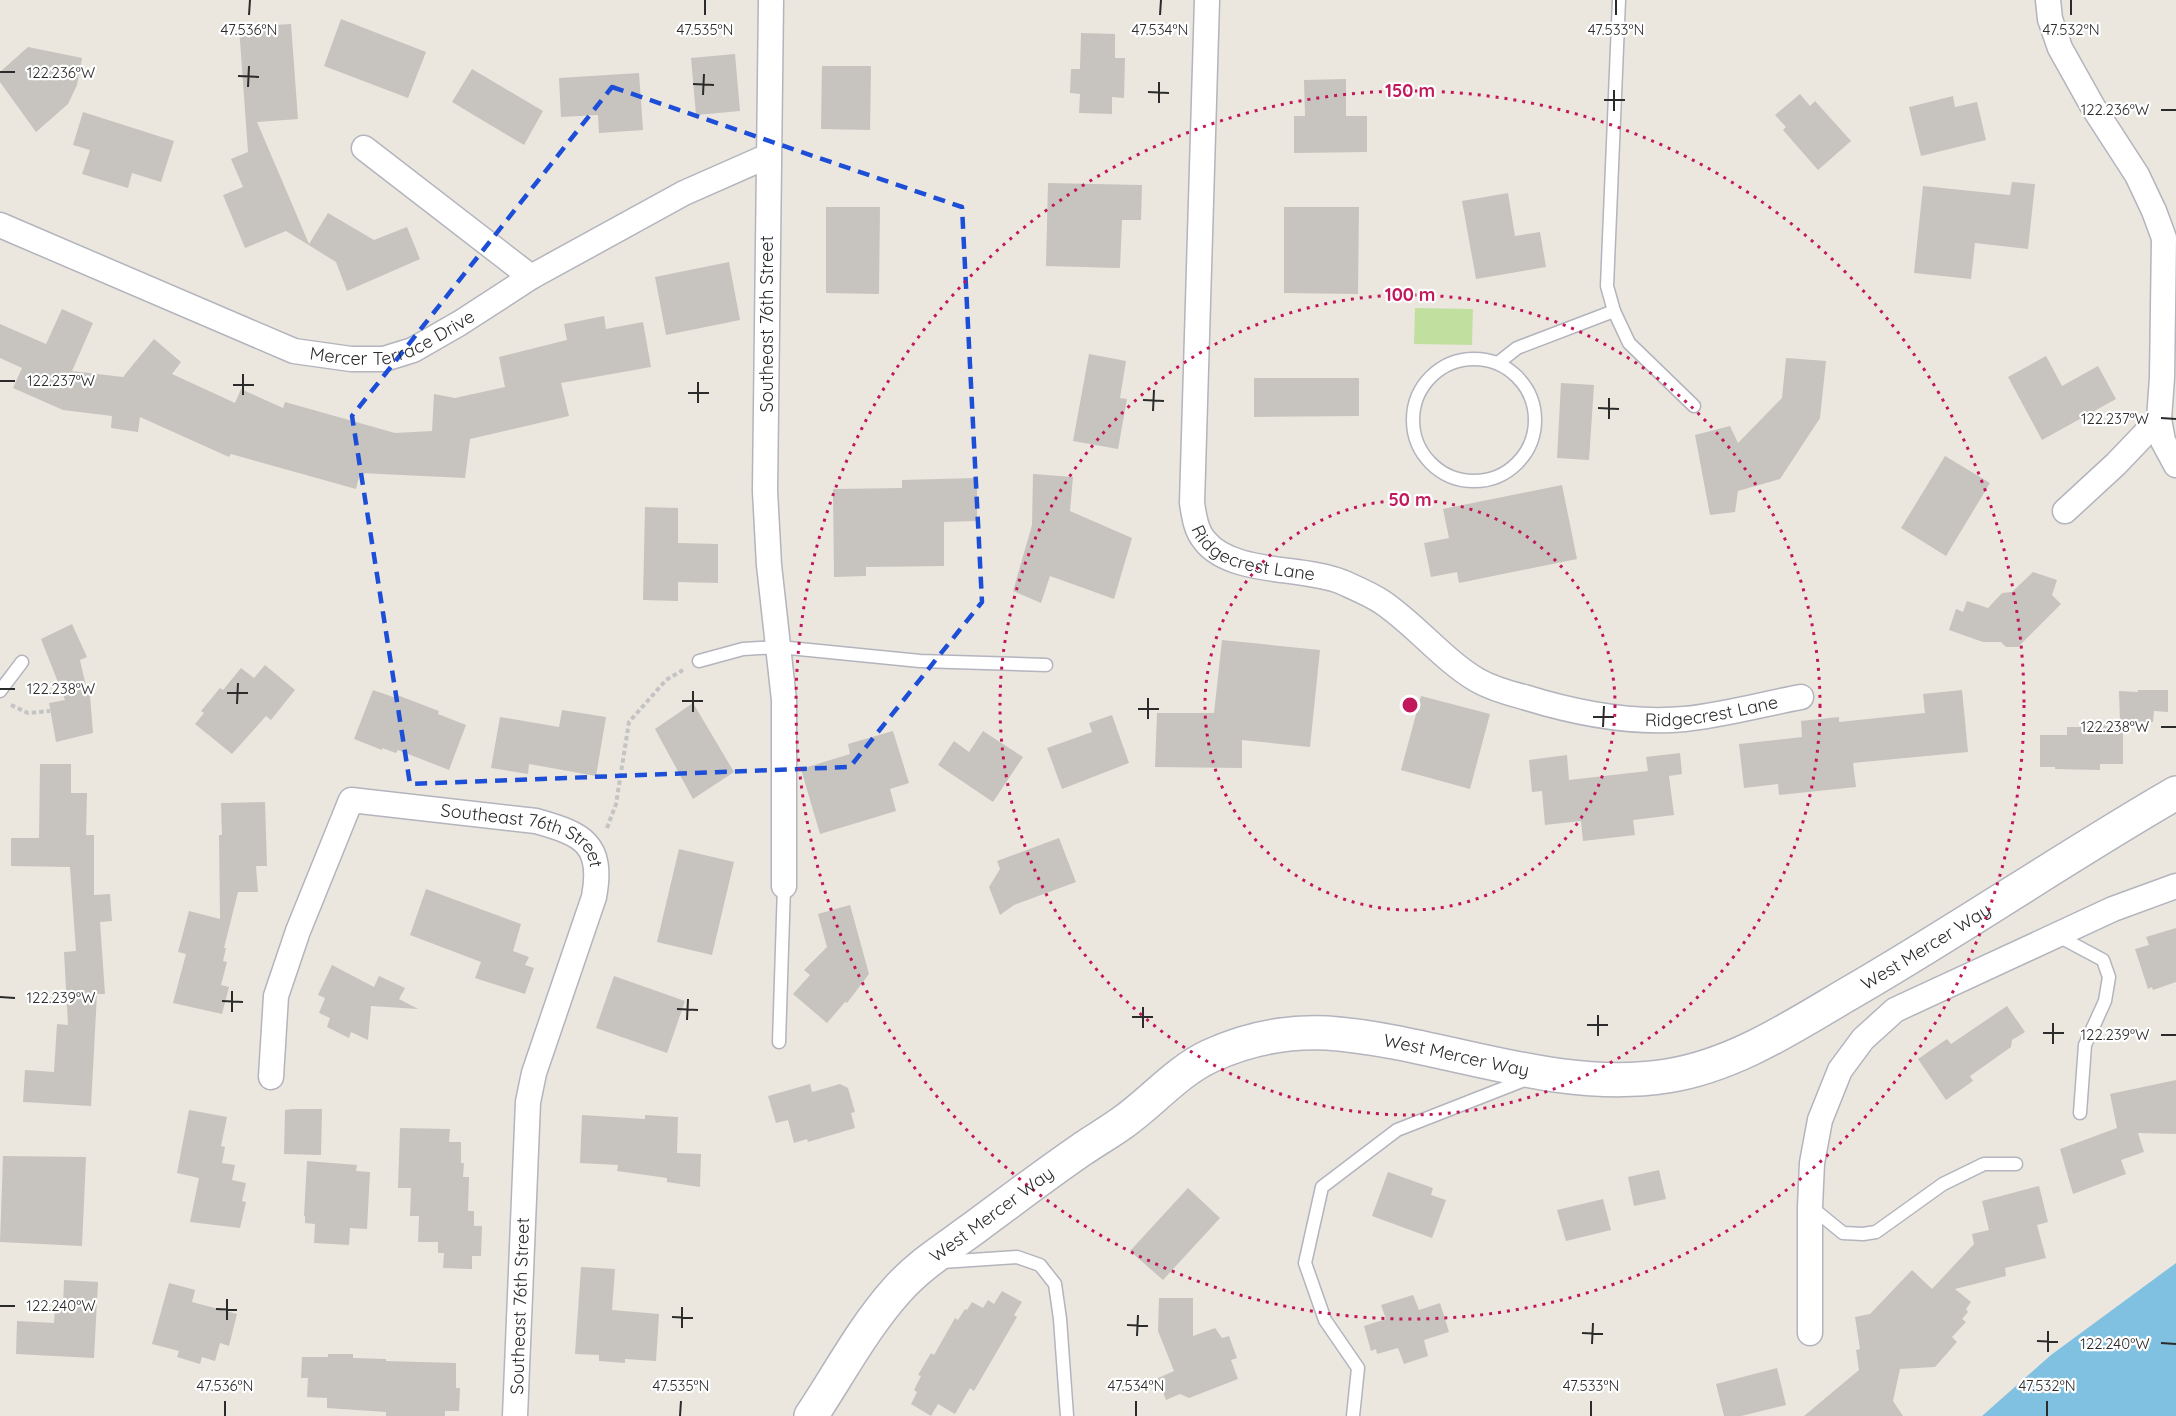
<svg xmlns="http://www.w3.org/2000/svg" width="2176" height="1416" font-family="Quicksand,sans-serif">
  <style>
    .pitch { fill: #c1e0a0 }
    .water { fill: #80c0e0 }
    .building { fill: #c7c3be }
    .lines { fill: none; stroke-linecap: round; stroke-linejoin: round }
    .lane-casing { stroke: #b3b4bd; stroke-width: 15 }
    .street-casing { stroke: #b3b4bd; stroke-width: 27 }
    .secondary-casing { stroke: #b3b4bd; stroke-width: 36 }
    .path { stroke: #c4c4c4; stroke-width: 4; stroke-dasharray: 4.5 3; stroke-linecap: butt }
    .lane { stroke: #fff; stroke-width: 12 }
    .street { stroke: #fff; stroke-width: 24 }
    .secondary { stroke: #fff; stroke-width: 33 }
    .marked { fill: none; stroke: #1d4ed8; stroke-width: 4.5; stroke-dasharray: 12 8; stroke-linejoin: round }
    .ticks { fill: none; stroke: #2b2b2b; stroke-width: 2 }
    .ring { fill: none; stroke: #c2185b; stroke-width: 3; stroke-dasharray: 3 6 }
    .labels { text-anchor: middle; stroke-width: 4.5; stroke-linejoin: round; paint-order: stroke }
    .street-label { font-size: 18px; fill: #2b2b2b; stroke: #fff }
    .ticks-label { font-size: 15px; text-anchor: middle; fill: #2b2b2b; stroke: #fff; stroke-width: 4.5; stroke-linejoin: round; paint-order: stroke }
    .centre { fill: #c2185b; stroke: #fff; stroke-width: 3 }
    .ring-label { font-size: 18px; text-anchor: middle; font-weight: bold; fill: #c2185b; stroke: #fff; stroke-width: 4.5; stroke-linejoin: round; paint-order: stroke }
  </style>
  <rect width="100%" height="100%" fill="#ebe7df"/>
  <path class="pitch" d="M 1415,308 L 1473,309 L 1472,345 L 1414,344 Z"/>
  <path class="water" d="M 2176,1263 L 2176,1416 L 1982,1416 L 2051,1355 Z"/>
  <g class="building">
    <path d="M 341,19 L 426,52 L 408,98 L 324,66 Z"/>
    <path d="M 291,24 L 298,119 L 257,122 L 309,244 L 328,213 L 374,240 L 407,227 L 420,259 L 347,291 L 336,262 L 286,231 L 245,248 L 223,195 L 243,187 L 231,159 L 248,152 L 239,27 Z"/>
    <path d="M 1081,33 L 1115,34 L 1115,58 L 1125,58 L 1124,98 L 1112,97 L 1112,114 L 1079,113 L 1080,94 L 1070,93 L 1071,69 L 1080,69 Z"/>
    <path d="M 28,47 L 82,58 L 77,85 L 68,104 L 36,132 L 0,82 L 0,72 Z"/>
    <path d="M 735,54 L 740,111 L 696,115 L 691,58 Z"/>
    <path d="M 822,66 L 871,66 L 870,130 L 821,129 Z"/>
    <path d="M 472,69 L 543,111 L 524,145 L 452,102 Z"/>
    <path d="M 639,73 L 643,130 L 599,133 L 598,115 L 561,117 L 559,78 Z"/>
    <path d="M 1346,79 L 1346,116 L 1367,116 L 1367,152 L 1294,153 L 1294,116 L 1305,116 L 1304,80 Z"/>
    <path d="M 1800,94 L 1810,106 L 1815,101 L 1851,141 L 1818,170 L 1783,130 L 1786,127 L 1775,115 Z"/>
    <path d="M 1953,96 L 1955,107 L 1977,102 L 1986,140 L 1921,156 L 1909,107 Z"/>
    <path d="M 83,112 L 174,141 L 161,182 L 132,173 L 128,188 L 82,174 L 90,150 L 73,145 Z"/>
    <path d="M 2012,182 L 2035,184 L 2028,249 L 1975,243 L 1971,279 L 1914,273 L 1923,186 L 2010,195 Z"/>
    <path d="M 1048,183 L 1142,185 L 1141,220 L 1122,220 L 1120,268 L 1046,266 Z"/>
    <path d="M 1508,193 L 1515,236 L 1540,232 L 1546,267 L 1476,279 L 1462,201 Z"/>
    <path d="M 826,207 L 880,207 L 879,294 L 826,293 Z"/>
    <path d="M 1284,207 L 1359,207 L 1358,294 L 1284,293 Z"/>
    <path d="M 729,262 L 740,320 L 666,335 L 655,277 Z"/>
    <path d="M 62,309 L 93,323 L 72,371 L 123,377 L 154,339 L 181,362 L 172,374 L 235,403 L 241,389 L 283,408 L 285,402 L 395,433 L 432,431 L 434,394 L 455,398 L 505,387 L 499,357 L 567,340 L 564,324 L 604,316 L 606,329 L 643,322 L 651,367 L 561,383 L 569,416 L 470,439 L 465,478 L 360,473 L 356,489 L 231,454 L 229,457 L 140,417 L 138,432 L 111,428 L 112,416 L 63,410 L 13,388 L 22,368 L 0,358 L 0,324 L 46,344 Z"/>
    <path d="M 1089,354 L 1126,361 L 1120,398 L 1127,399 L 1118,449 L 1073,441 Z"/>
    <path d="M 2046,356 L 2062,386 L 2098,366 L 2116,399 L 2042,440 L 2008,377 Z"/>
    <path d="M 1786,358 L 1826,361 L 1820,418 L 1780,479 L 1738,491 L 1735,512 L 1710,515 L 1695,435 L 1730,426 L 1738,443 L 1782,398 Z"/>
    <path d="M 1254,378 L 1359,378 L 1359,416 L 1254,417 Z"/>
    <path d="M 1561,383 L 1594,385 L 1589,460 L 1557,458 Z"/>
    <path d="M 1945,456 L 1990,483 L 1946,556 L 1901,528 Z"/>
    <path d="M 1033,474 L 1073,477 L 1070,511 L 1132,538 L 1114,599 L 1050,576 L 1041,603 L 1013,591 L 1032,525 Z"/>
    <path d="M 977,478 L 977,521 L 944,522 L 944,566 L 866,567 L 866,576 L 834,577 L 833,489 L 902,488 L 902,480 Z"/>
    <path d="M 1562,485 L 1577,559 L 1459,583 L 1457,572 L 1431,577 L 1424,543 L 1449,538 L 1443,509 Z"/>
    <path d="M 645,507 L 678,508 L 678,543 L 718,544 L 718,583 L 678,582 L 678,601 L 643,600 Z"/>
    <path d="M 2033,572 L 2057,580 L 2052,595 L 2061,604 L 2018,647 L 2006,647 L 2001,642 L 1983,642 L 1949,630 L 1956,609 L 1963,612 L 1967,601 L 1988,608 L 2002,593 L 2012,592 Z"/>
    <path d="M 72,624 L 87,657 L 80,660 L 88,695 L 90,695 L 93,733 L 56,742 L 49,703 L 65,700 L 41,639 Z"/>
    <path d="M 1222,640 L 1320,650 L 1310,747 L 1242,740 L 1242,768 L 1155,767 L 1157,713 L 1214,713 Z"/>
    <path d="M 265,665 L 295,690 L 271,720 L 266,716 L 232,754 L 195,724 L 204,713 L 201,711 L 220,688 L 223,690 L 241,668 L 254,678 Z"/>
    <path d="M 373,690 L 396,698 L 397,695 L 439,711 L 438,714 L 466,725 L 449,770 L 398,750 L 396,753 L 382,748 L 382,750 L 354,739 Z"/>
    <path d="M 1962,690 L 1968,752 L 1853,763 L 1856,787 L 1779,795 L 1778,784 L 1744,788 L 1739,744 L 1802,737 L 1801,721 L 1839,717 L 1839,722 L 1925,713 L 1923,694 Z"/>
    <path d="M 2138,690 L 2168,690 L 2168,712 L 2154,711 L 2153,722 L 2120,722 L 2119,691 L 2138,692 Z"/>
    <path d="M 1421,696 L 1490,714 L 1470,789 L 1401,770 Z"/>
    <path d="M 693,703 L 734,772 L 693,799 L 655,729 Z"/>
    <path d="M 562,710 L 606,717 L 596,776 L 529,764 L 528,774 L 491,768 L 500,717 L 559,727 Z"/>
    <path d="M 1112,715 L 1129,763 L 1062,789 L 1047,748 L 1092,732 L 1089,723 Z"/>
    <path d="M 2084,723 L 2123,724 L 2123,764 L 2100,764 L 2100,770 L 2055,769 L 2055,767 L 2040,767 L 2040,735 L 2067,735 L 2067,727 L 2084,727 Z"/>
    <path d="M 893,731 L 909,783 L 890,789 L 896,811 L 820,834 L 801,769 L 850,754 L 848,744 Z"/>
    <path d="M 983,731 L 1023,757 L 993,802 L 938,765 L 954,741 L 969,752 Z"/>
    <path d="M 1680,753 L 1682,774 L 1669,776 L 1674,815 L 1633,820 L 1635,835 L 1583,841 L 1581,821 L 1545,825 L 1542,791 L 1532,792 L 1529,760 L 1567,755 L 1569,780 L 1648,771 L 1646,757 Z"/>
    <path d="M 40,764 L 71,764 L 71,793 L 87,793 L 86,835 L 94,835 L 94,895 L 110,894 L 112,921 L 100,922 L 105,994 L 97,994 L 91,1106 L 23,1102 L 25,1070 L 54,1072 L 57,1024 L 68,1025 L 64,952 L 76,951 L 70,867 L 11,866 L 11,838 L 39,838 Z"/>
    <path d="M 265,802 L 267,866 L 256,866 L 258,892 L 238,892 L 224,948 L 226,948 L 223,961 L 227,962 L 221,985 L 229,987 L 222,1014 L 173,1003 L 186,954 L 178,952 L 189,911 L 220,919 L 219,835 L 222,835 L 221,803 Z"/>
    <path d="M 1059,838 L 1076,882 L 1014,905 L 1000,915 L 989,887 L 1000,869 L 997,861 Z"/>
    <path d="M 679,849 L 734,862 L 712,955 L 657,942 Z"/>
    <path d="M 426,889 L 521,924 L 513,951 L 529,957 L 525,965 L 534,968 L 525,994 L 475,978 L 481,962 L 410,935 Z"/>
    <path d="M 850,905 L 869,974 L 847,1003 L 845,1002 L 827,1023 L 793,994 L 810,975 L 804,970 L 827,947 L 818,914 Z"/>
    <path d="M 2176,928 L 2176,982 L 2153,990 L 2152,987 L 2148,989 L 2135,949 L 2149,945 L 2146,937 Z"/>
    <path d="M 332,965 L 374,987 L 379,976 L 405,988 L 399,999 L 418,1009 L 371,1006 L 368,1040 L 351,1032 L 349,1038 L 327,1027 L 330,1018 L 319,1013 L 325,998 L 318,995 Z"/>
    <path d="M 614,976 L 685,1001 L 667,1053 L 596,1028 Z"/>
    <path d="M 2007,1006 L 2025,1032 L 2012,1040 L 2011,1047 L 1970,1076 L 1973,1081 L 1946,1100 L 1918,1059 L 1947,1039 L 1951,1044 Z"/>
    <path d="M 2176,1080 L 2176,1134 L 2138,1133 L 2144,1152 L 2121,1160 L 2126,1174 L 2073,1194 L 2060,1149 L 2117,1128 L 2110,1094 Z"/>
    <path d="M 810,1084 L 812,1092 L 840,1084 L 848,1088 L 855,1112 L 851,1113 L 855,1128 L 808,1142 L 807,1139 L 794,1143 L 788,1120 L 776,1123 L 768,1096 Z"/>
    <path d="M 293,1109 L 322,1109 L 321,1155 L 284,1154 L 285,1110 Z"/>
    <path d="M 189,1110 L 227,1117 L 221,1146 L 225,1147 L 222,1163 L 235,1165 L 232,1180 L 246,1183 L 242,1201 L 246,1202 L 240,1228 L 190,1222 L 199,1178 L 177,1173 Z"/>
    <path d="M 582,1115 L 645,1119 L 645,1115 L 678,1117 L 677,1153 L 701,1154 L 700,1187 L 667,1182 L 667,1178 L 617,1171 L 618,1165 L 580,1163 Z"/>
    <path d="M 400,1128 L 450,1129 L 449,1142 L 461,1142 L 461,1163 L 464,1163 L 463,1177 L 469,1177 L 468,1211 L 474,1211 L 474,1226 L 482,1226 L 481,1256 L 472,1256 L 472,1269 L 443,1268 L 444,1253 L 438,1253 L 438,1242 L 418,1242 L 419,1216 L 410,1216 L 411,1188 L 398,1188 Z"/>
    <path d="M 3,1156 L 86,1157 L 82,1246 L 0,1242 Z"/>
    <path d="M 307,1161 L 357,1165 L 356,1171 L 370,1172 L 367,1229 L 350,1228 L 349,1245 L 314,1243 L 315,1224 L 305,1223 L 305,1216 L 304,1216 Z"/>
    <path d="M 1659,1170 L 1666,1199 L 1634,1206 L 1628,1177 Z"/>
    <path d="M 1388,1172 L 1433,1188 L 1431,1195 L 1446,1200 L 1432,1238 L 1372,1216 Z"/>
    <path d="M 2039,1186 L 2048,1222 L 2037,1225 L 2046,1258 L 2005,1268 L 2006,1276 L 1955,1289 L 1971,1302 L 1966,1309 L 1968,1312 L 1962,1319 L 1966,1322 L 1952,1337 L 1957,1342 L 1935,1367 L 1900,1369 L 1893,1401 L 1903,1416 L 1804,1416 L 1859,1370 L 1856,1350 L 1860,1349 L 1855,1317 L 1870,1314 L 1912,1270 L 1932,1289 L 1974,1244 L 1972,1234 L 1989,1230 L 1982,1201 Z"/>
    <path d="M 1188,1188 L 1220,1218 L 1163,1280 L 1130,1251 Z"/>
    <path d="M 1603,1199 L 1611,1230 L 1566,1241 L 1557,1210 Z"/>
    <path d="M 581,1267 L 615,1269 L 612,1310 L 659,1314 L 656,1361 L 625,1359 L 625,1363 L 599,1361 L 599,1355 L 575,1354 Z"/>
    <path d="M 64,1280 L 98,1282 L 94,1358 L 16,1354 L 17,1321 L 54,1323 L 55,1307 L 63,1307 Z"/>
    <path d="M 169,1283 L 195,1290 L 192,1302 L 237,1314 L 229,1346 L 220,1343 L 215,1361 L 202,1357 L 200,1364 L 177,1357 L 179,1351 L 152,1344 Z"/>
    <path d="M 1002,1291 L 1022,1302 L 1014,1315 L 1017,1317 L 974,1391 L 970,1388 L 955,1414 L 938,1404 L 931,1416 L 911,1404 L 917,1392 L 914,1390 L 921,1376 L 918,1375 L 931,1353 L 934,1355 L 955,1318 L 958,1320 L 965,1309 L 967,1310 L 972,1302 L 983,1308 L 988,1300 L 994,1304 Z"/>
    <path d="M 1413,1295 L 1419,1310 L 1440,1303 L 1449,1332 L 1424,1340 L 1428,1356 L 1404,1364 L 1398,1348 L 1377,1354 L 1376,1349 L 1371,1351 L 1364,1326 L 1386,1319 L 1381,1305 Z"/>
    <path d="M 1159,1298 L 1193,1298 L 1193,1336 L 1215,1328 L 1222,1338 L 1229,1336 L 1237,1358 L 1231,1360 L 1238,1379 L 1189,1398 L 1180,1394 L 1166,1400 L 1158,1378 L 1174,1371 L 1158,1331 Z"/>
    <path d="M 328,1354 L 353,1354 L 353,1358 L 386,1359 L 386,1361 L 456,1363 L 456,1388 L 460,1388 L 459,1411 L 445,1411 L 445,1416 L 386,1416 L 386,1412 L 327,1408 L 327,1398 L 307,1397 L 308,1378 L 301,1378 L 302,1357 L 328,1357 Z"/>
    <path d="M 1777,1368 L 1786,1405 L 1741,1416 L 1724,1416 L 1716,1384 Z"/>
  </g>
  <g class="lines">
    <g class="lane-casing">
      <g id="lane">
        <path d="M 1619,0 L 1607,286 L 1614,311 L 1629,343 L 1694,406"/>
        <circle cx="1474" cy="420" r="61"/>
        <path d="M 1498,363 L 1517,348 L 1614,311"/>
        <path d="M 699,661 L 743,649 L 779,647 L 920,661 L 1046,665"/>
        <path d="M 0,691 L 22,662"/>
        <path d="M 2058,936 L 2103,960 L 2109,977 L 2105,1001 L 2085,1045 L 2080,1113"/>
        <path d="M 779,1042 L 784,886"/>
        <path d="M 1811,1207 L 1843,1233 L 1863,1234 L 1876,1232 L 1943,1184 L 1984,1164 L 2016,1164"/>
        <path d="M 942,1262 L 1017,1257 L 1040,1265 L 1055,1284 L 1060,1319 L 1067,1416"/>
        <path d="M 1353,1416 L 1358,1368 L 1325,1320 L 1305,1263 L 1322,1187 L 1397,1130 L 1527,1079"/>
      </g>
    </g>
    <g class="street-casing">
      <g id="street">
        <path d="M 771,0 L 765,491 L 769,565 L 784,700 L 784,886"/>
        <path id="s1" d="M 1207,0 L 1192,503 C 1194,516 1196,531 1205,541 C 1232,575 1303,566 1342,582 C 1355,588 1370,594 1382,602 C 1416,625 1442,659 1477,680 C 1491,688 1508,693 1524,697 C 1575,713 1631,724 1685,719 C 1724,715 1763,704 1801,697"/>
        <path d="M 2048,0 L 2050,19 L 2060,48 L 2093,107 L 2137,175 L 2154,211 L 2164,238 L 2162,378 L 2159,419 L 2163,441 L 2176,465"/>
        <path d="M 364,148 L 531,277"/>
        <path id="s2" d="M 0,225 L 294,351 L 351,359 L 384,359 L 413,350 L 460,323 L 531,277 L 684,193 L 768,156"/>
        <path d="M 2065,511 L 2116,464 L 2159,419"/>
        <path id="s3" d="M 271,1077 L 276,996 L 298,931 L 351,800 L 536,821 C 582,834 604,843 594,897 L 534,1073 L 528,1102 L 515,1416"/>
        <path d="M 1810,1333 L 1810,1207 L 1812,1163 L 1820,1120 L 1840,1070 L 1863,1039 L 1895,1010 L 2113,909 L 2176,886"/>
      </g>
    </g>
    <g class="secondary-casing">
      <g id="secondary">
        <path id="s4" d="M 811,1416 C 839,1374 863,1328 897,1290 C 920,1264 950,1246 978,1225 C 1012,1200 1046,1174 1081,1150 C 1094,1141 1108,1133 1122,1123 C 1152,1102 1176,1072 1210,1056 C 1247,1039 1286,1031 1327,1033 C 1440,1041 1552,1094 1667,1076 C 1733,1066 1792,1027 1848,994 C 1959,930 2065,857 2176,793"/>
      </g>
    </g>
    <g class="path">
      <path d="M 11,705 L 28,713 L 50,711"/>
      <path d="M 607,828 L 616,804 L 629,722 L 666,680 L 683,670"/>
    </g>
    <use href="#lane" class="lane"/>
    <use href="#street" class="street"/>
    <use href="#secondary" class="secondary"/>
  </g>
  <path class="marked" d="M 612,87 L 962,207 L 982,602 L 850,767 L 410,784 L 352,416 Z"/>
  <path class="ticks" d="M 249,15 L 250,0M 705,15 L 705,0M 1160,15 L 1161,0M 1616,15 L 1616,0M 2071,15 L 2071,0M 0,72 L 15,72M 238,76 L 259,77M 693,84 L 714,85M 248,87 L 249,66M 1148,92 L 1169,93M 703,95 L 704,74M 1604,100 L 1625,100M 1159,103 L 1159,82M 2161,110 L 2176,110M 1614,111 L 1614,90M 0,381 L 15,381M 233,385 L 254,385M 688,393 L 709,393M 243,395 L 243,374M 1143,400 L 1164,401M 698,403 L 698,382M 1598,408 L 1619,409M 1153,411 L 1154,390M 2161,418 L 2176,419M 1609,419 L 1609,398M 0,689 L 15,689M 227,693 L 248,693M 682,701 L 703,701M 237,704 L 238,683M 1138,709 L 1159,709M 693,712 L 693,691M 1593,717 L 1614,717M 1148,719 L 1148,698M 1603,727 L 1604,706M 2161,727 L 2176,727M 0,997 L 15,998M 222,1001 L 243,1002M 677,1009 L 698,1010M 232,1012 L 232,991M 1132,1017 L 1153,1017M 687,1020 L 688,999M 1587,1025 L 1608,1025M 1143,1028 L 1143,1007M 2043,1033 L 2064,1033M 2161,1035 L 2176,1035M 1598,1036 L 1598,1015M 2053,1044 L 2053,1023M 0,1306 L 15,1306M 216,1309 L 237,1310M 672,1317 L 693,1318M 227,1320 L 227,1299M 1127,1325 L 1148,1326M 682,1328 L 682,1307M 1582,1333 L 1603,1334M 1137,1336 L 1138,1315M 2037,1341 L 2058,1342M 2161,1343 L 2176,1344M 1592,1344 L 1593,1323M 2048,1352 L 2048,1331M 225,1416 L 225,1401M 680,1416 L 681,1401M 1136,1416 L 1136,1401M 1591,1416 L 1591,1401M 2047,1416 L 2047,1401"/>
  <g class="ring">
    <circle cx="1410" cy="705" r="205"/>
    <circle cx="1410" cy="705" r="410"/>
    <circle cx="1410" cy="705" r="614"/>
  </g>
  <g class="labels">
    <g class="street-label">
      <text transform="translate(767 324) rotate(-90)" y="6">Southeast 76th Street</text>
      <text dy="6" stroke="none"><textPath href="#s2" startOffset="423">Mercer Terrace Drive</textPath></text>
      <text dy="6" stroke="none"><textPath href="#s1" startOffset="594">Ridgecrest Lane</textPath></text>
      <text dy="6" stroke="none"><textPath href="#s1" startOffset="1098">Ridgecrest Lane</textPath></text>
      <text dy="6" stroke="none"><textPath href="#s3" startOffset="470">Southeast 76th Street</textPath></text>
      <text dy="6" stroke="none"><textPath href="#s4" startOffset="1300">West Mercer Way</textPath></text>
      <text dy="6" stroke="none"><textPath href="#s4" startOffset="796">West Mercer Way</textPath></text>
      <text dy="6" stroke="none"><textPath href="#s4" startOffset="274">West Mercer Way</textPath></text>
      <text transform="translate(520 1306) rotate(-88)" y="6">Southeast 76th Street</text>
    </g>
  </g>
  <g class="ticks-label">
    <text x="249" y="35">47.536°N</text>
    <text x="705" y="35">47.535°N</text>
    <text x="1160" y="35">47.534°N</text>
    <text x="1616" y="35">47.533°N</text>
    <text x="2071" y="35">47.532°N</text>
    <text x="61" y="78">122.236°W</text>
    <text x="2115" y="115">122.236°W</text>
    <text x="61" y="386">122.237°W</text>
    <text x="2115" y="424">122.237°W</text>
    <text x="61" y="694">122.238°W</text>
    <text x="2115" y="732">122.238°W</text>
    <text x="61" y="1003">122.239°W</text>
    <text x="2115" y="1040">122.239°W</text>
    <text x="61" y="1311">122.240°W</text>
    <text x="2115" y="1349">122.240°W</text>
    <text x="225" y="1391">47.536°N</text>
    <text x="681" y="1391">47.535°N</text>
    <text x="1136" y="1391">47.534°N</text>
    <text x="1591" y="1391">47.533°N</text>
    <text x="2047" y="1391">47.532°N</text>
  </g>
  <circle cx="1410" cy="705" r="9" class="centre"/>
  <g class="ring-label">
    <text x="1410" y="97">150 m</text>
    <text x="1410" y="301">100 m</text>
    <text x="1410" y="506">50 m</text>
  </g>
</svg>
